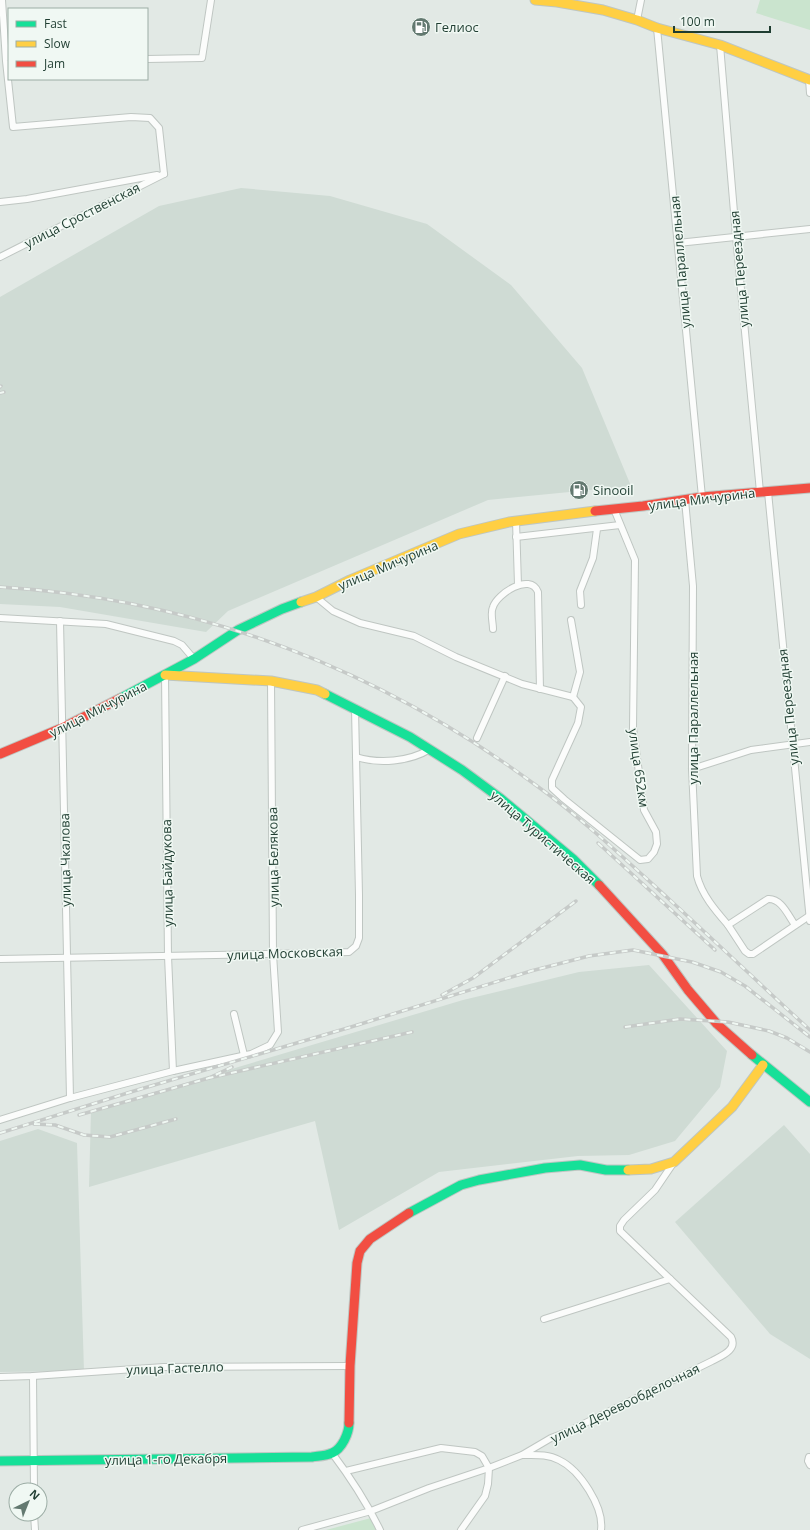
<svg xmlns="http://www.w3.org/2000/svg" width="810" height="1530" font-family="'Open Sans',sans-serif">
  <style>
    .built { fill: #cfdbd4 }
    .green { fill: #cae4ce }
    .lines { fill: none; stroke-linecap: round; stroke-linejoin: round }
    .street-casing { stroke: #bfc6c2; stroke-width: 8 }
    .fast-casing { stroke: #bec6c2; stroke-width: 11 }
    .slow-casing { stroke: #bec6c2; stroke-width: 11 }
    .jam-casing { stroke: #bec6c2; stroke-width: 11 }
    .street { stroke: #fbfcfb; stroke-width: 6 }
    .fast { stroke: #16e098; stroke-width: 9 }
    .slow { stroke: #ffcf43; stroke-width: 9 }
    .jam { stroke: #f24e42; stroke-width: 9 }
    .rail-casing { stroke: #c6cac8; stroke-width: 3.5 }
    .rail { stroke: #f0f8f3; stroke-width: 2; stroke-dasharray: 6; stroke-linecap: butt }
    .labels { text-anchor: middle; stroke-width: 3; stroke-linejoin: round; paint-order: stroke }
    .poi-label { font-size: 13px; fill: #1f3d31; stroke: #f0f8f3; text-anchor: start }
    .street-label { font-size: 13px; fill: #1f3d31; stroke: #f0f8f3 }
  </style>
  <rect width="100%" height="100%" fill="#e2e9e5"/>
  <g class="built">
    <path d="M 241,188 L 330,196 L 427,224 L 511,285 L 582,368 L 631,486 L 488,500 L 228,611 L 206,632 L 60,607 L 0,604 L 0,297 L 159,206 Z"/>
    <path d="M 649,965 L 727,1051 L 720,1087 L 675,1141 L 629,1155 L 578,1156 L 439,1172 L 339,1230 L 315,1121 L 89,1187 L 91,1111 L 463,1000 L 579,972 Z"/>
    <path d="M 784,1125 L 810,1154 L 810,1359 L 770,1334 L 675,1222 Z"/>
    <path d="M 38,1129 L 77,1143 L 84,1371 L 0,1372 L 0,1141 Z"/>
  </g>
  <g class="green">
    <path d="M 760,0 L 810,0 L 810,30 L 756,13 Z"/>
    <path d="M 371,1518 L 376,1530 L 326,1530 Z"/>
  </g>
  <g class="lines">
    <g class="street-casing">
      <g id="street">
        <path d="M 2,0 L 6,61 L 13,127 L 131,117 L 150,118 L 159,128 L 164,174"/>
        <path d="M 637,20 L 641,0"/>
        <path d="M 657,28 L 702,497"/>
        <path d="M 720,45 L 736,236 L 760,492"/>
        <path d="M 147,59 L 202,58 L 211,0"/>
        <path d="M 809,79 L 810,93"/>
        <path d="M 0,202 L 27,199 L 157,175"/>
        <path d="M 678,243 L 810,229"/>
        <path d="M 0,257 L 164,174"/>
        <path d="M 768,492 L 810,921"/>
        <path d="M 685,500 L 693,586 L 692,769 L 697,876 C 702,895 715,910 728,925"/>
        <path d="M 516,521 L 518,585"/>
        <path d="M 516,537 L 620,525"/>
        <path d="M 316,597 L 333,611 L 360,623 L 414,636 L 456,657 L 522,684 L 573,697 L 580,672 L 571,620"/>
        <path d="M 581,605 L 580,591 L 593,558 L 597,529"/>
        <path d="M 0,618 L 106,624 L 174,641 L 182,645 L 194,659"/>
        <path d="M 60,621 L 70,1098"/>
        <path d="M 493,629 C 493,622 490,613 493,607 C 497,594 530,572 538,592 L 540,689"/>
        <path d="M 165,675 L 168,956 L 173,1071"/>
        <path d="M 573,697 L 581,707 L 578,723 L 552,780 L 552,788 L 564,799 L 640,860 L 648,859 L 654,852 L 657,844 L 656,832 L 644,810 L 633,728 L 635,560 L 614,509"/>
        <path d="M 477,738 L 505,676"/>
        <path d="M 356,757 C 379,764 409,762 430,749"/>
        <path d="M 692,769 L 751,750 L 810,742"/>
        <path d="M 795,925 C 788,915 781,898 768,899 L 728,925 L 745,951 L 749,954 L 753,954 L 809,916"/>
        <path d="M 0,959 L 317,953 L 349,952 L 356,946 L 359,938 L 359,895 L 355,709"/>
        <path d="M 234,1014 L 244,1055"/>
        <path d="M 0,1120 L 70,1098 L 173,1071 L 251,1054 L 270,1045 L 278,1032 L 273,954 L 271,681"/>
        <path d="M 670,1279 L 620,1231 L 620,1226 L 624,1220 L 655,1190 L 674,1162"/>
        <path d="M 33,1376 L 34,1490"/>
        <path d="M 0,1377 L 33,1376 L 164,1367 L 350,1366"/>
        <path d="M 332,1453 C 350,1477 367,1503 380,1530"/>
        <path d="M 523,1455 C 536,1455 548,1454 559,1460 C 580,1470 604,1507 601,1530"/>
        <path d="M 809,1457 L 808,1461 L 810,1465"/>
        <path d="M 346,1471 L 441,1448 L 475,1452 L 482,1456 L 489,1468 L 488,1484 L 485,1496 L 461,1530"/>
        <path d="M 34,1514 L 35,1530"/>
        <path d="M 302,1530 L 371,1511 L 429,1488 L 489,1468 L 522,1455 L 551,1438 L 567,1432 L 712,1361 C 721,1356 738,1350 731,1337 L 670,1279 L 544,1319"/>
      </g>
    </g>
    <g class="fast-casing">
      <g id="fast">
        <path d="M 325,694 L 410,737 L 462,770 L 500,798 L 573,859 L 599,885"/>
        <path d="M 121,698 L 194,659 L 238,630 L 282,609 L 301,602"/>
        <path d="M 752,1055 L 810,1102"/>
        <path d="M 409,1213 L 461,1185 L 479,1180 L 545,1168 L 580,1165 L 606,1170 L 628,1170"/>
        <path d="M 0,1461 L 312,1457 C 318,1456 326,1456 332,1453 C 342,1449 349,1433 349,1423"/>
      </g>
    </g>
    <g class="slow-casing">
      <g id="slow">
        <path d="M 535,0 L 557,2 L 603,10 L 637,20 L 657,28 L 720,45 L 810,80"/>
        <path d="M 301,602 L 316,597 L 350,580 L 459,534 L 509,522 L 595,511"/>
        <path d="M 165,675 L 271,681 L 317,690 L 325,694"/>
        <path d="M 628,1170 L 651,1169 L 674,1162 L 732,1107 L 763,1065"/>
      </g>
    </g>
    <g class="jam-casing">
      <g id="jam">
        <path d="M 595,511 L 643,506 L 702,497 L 810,488"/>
        <path d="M 0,754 L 62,728 L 121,698"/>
        <path d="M 599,885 L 663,955 L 688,990 L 717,1024 L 752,1055"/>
        <path d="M 349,1423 L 350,1366 L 357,1263 L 360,1251 L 370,1239 L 409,1213"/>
      </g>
    </g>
    <use href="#street" class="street"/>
    <use href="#fast" class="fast"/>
    <use href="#slow" class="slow"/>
    <use href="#jam" class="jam"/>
    <g class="rail-casing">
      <g id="rail">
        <path d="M 0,387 L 1,386"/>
        <path d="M 0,393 L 4,392"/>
        <path d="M 0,587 C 198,599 377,668 537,786 C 584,820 627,861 670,900 C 717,943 763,987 810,1030"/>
        <path d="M 598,843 L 715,950"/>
        <path d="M 442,995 L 473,978 L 576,901"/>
        <path d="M 625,1027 L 680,1019 L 728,1022 L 769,1031 L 787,1038 L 810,1052"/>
        <path d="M 232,1067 L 209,1078 L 412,1032"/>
        <path d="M 79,1115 L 209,1078"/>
        <path d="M 34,1124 L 55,1125 L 84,1135 L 110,1137 L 176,1119"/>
        <path d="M 0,1133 L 134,1091 L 351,1027 L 531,971 L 589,956 L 633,950 L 692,962 L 721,972 L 745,986 L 810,1037"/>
      </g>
    </g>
    <use href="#rail" class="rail"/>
  </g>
  <defs>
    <g id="fuel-disc" transform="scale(1)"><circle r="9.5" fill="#637970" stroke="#f0f8f3"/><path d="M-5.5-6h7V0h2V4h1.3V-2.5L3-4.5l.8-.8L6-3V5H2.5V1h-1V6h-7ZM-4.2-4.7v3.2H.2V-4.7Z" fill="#fff"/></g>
  </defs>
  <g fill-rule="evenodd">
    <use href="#fuel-disc" x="421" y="27"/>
    <use href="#fuel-disc" x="579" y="490"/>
  </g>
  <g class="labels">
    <g class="poi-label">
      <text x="435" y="32">Гелиос</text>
      <text x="593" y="495">Sinooil</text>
    </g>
    <g class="street-label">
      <text transform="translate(82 215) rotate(-27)" y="5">улица Сроственская</text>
      <text transform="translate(680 262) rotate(-95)" y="5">улица Параллельная</text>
      <text transform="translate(739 269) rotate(-95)" y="5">улица Переездная</text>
      <text transform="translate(702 499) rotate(-7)" y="5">улица Мичурина</text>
      <text transform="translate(388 565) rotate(-23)" y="5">улица Мичурина</text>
      <text transform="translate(788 707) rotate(-96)" y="5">улица Переездная</text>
      <text transform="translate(98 709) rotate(-27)" y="5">улица Мичурина</text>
      <text transform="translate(693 718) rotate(-90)" y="5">улица Параллельная</text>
      <text transform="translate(639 768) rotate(82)" y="5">улица 652км</text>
      <text transform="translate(543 837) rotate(41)" y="5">улица Туристическая</text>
      <text transform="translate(273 857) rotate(-91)" y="5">улица Белякова</text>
      <text transform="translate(65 860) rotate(-91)" y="5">улица Чкалова</text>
      <text transform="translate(167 873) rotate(-91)" y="5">улица Байдукова</text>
      <text transform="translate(285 953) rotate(-2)" y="5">улица Московская</text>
      <text transform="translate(175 1368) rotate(-2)" y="5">улица Гастелло</text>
      <text transform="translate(625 1403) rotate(-26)" y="5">улица Деревообделочная</text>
      <text transform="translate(166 1459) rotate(-1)" y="5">улица 1-го Декабря</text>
    </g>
  </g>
  <rect x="8" y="8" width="140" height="72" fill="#f0f8f3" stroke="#9cada5"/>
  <rect x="16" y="21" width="20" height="6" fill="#16e098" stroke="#9cada5"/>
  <text x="44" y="28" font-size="12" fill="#1f3d31">Fast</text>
  <rect x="16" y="41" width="20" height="6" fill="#ffcf43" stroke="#9cada5"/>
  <text x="44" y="48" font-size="12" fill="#1f3d31">Slow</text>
  <rect x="16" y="61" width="20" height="6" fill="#f24e42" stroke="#9cada5"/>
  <text x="44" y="68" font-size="12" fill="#1f3d31">Jam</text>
  <g transform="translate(28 1502) rotate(43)"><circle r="19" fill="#f0f8f3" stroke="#9cada5"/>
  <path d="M0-3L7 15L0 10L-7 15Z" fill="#637970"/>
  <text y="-6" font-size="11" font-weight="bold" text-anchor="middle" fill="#1f3d31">N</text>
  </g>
  <path d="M674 26v6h96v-6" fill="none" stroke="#1f3d31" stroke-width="2"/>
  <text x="680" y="26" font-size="12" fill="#1f3d31" stroke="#f0f8f3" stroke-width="3" paint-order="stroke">100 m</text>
</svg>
